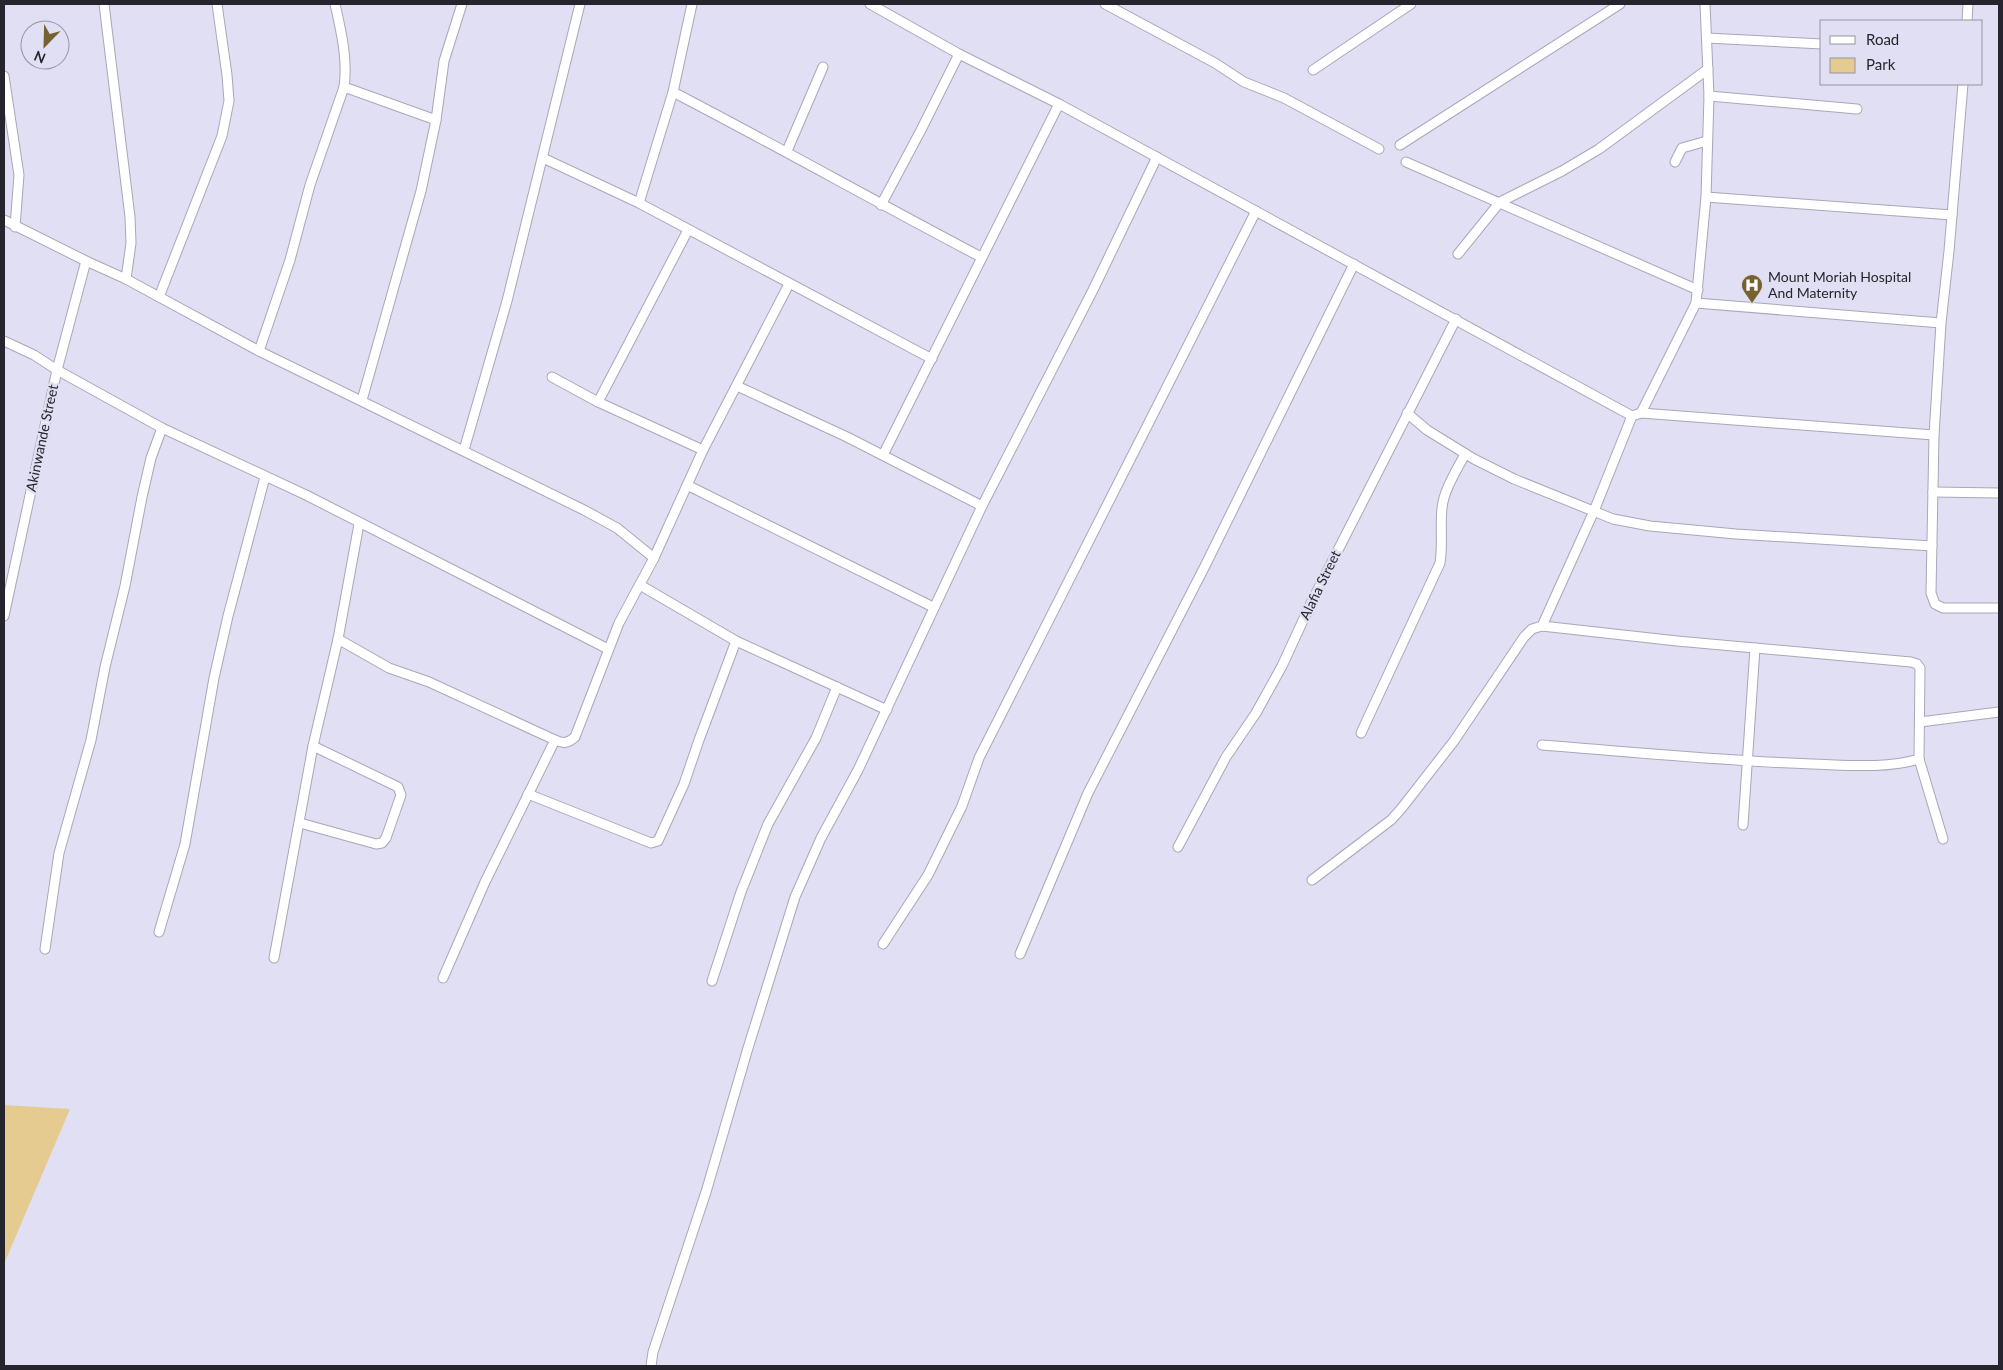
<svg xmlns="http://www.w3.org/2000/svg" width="2003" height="1370" font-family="Lato,sans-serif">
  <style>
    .green { fill: #e5cb90 }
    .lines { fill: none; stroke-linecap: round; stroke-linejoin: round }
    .street-casing { stroke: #a8a7ba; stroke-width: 11 }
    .street { stroke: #fff; stroke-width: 9 }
    .labels { text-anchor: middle; stroke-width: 5; stroke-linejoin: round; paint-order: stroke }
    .poi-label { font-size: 14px; fill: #26252d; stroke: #e0dff3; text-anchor: start }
    .street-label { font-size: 14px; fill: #26252d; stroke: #e0dff3 }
  </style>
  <rect width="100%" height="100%" fill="#e0dff3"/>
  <path class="green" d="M 4,1105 L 70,1109 L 4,1264 Z"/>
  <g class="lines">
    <g class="street-casing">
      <g id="street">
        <path d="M 104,4 L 130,217 L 131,243 L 126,279"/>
        <path d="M 870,4 L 959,54 L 1059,104 L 1632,416"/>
        <path d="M 1105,4 L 1215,63 L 1244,82 L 1284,98 L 1379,149"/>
        <path d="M 1967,21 L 1968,4"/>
        <path d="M 1707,38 L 1822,44"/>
        <path d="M 1313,70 L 1411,4"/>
        <path d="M 4,76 L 19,175 L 15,227"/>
        <path d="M 1963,84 L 1949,251 L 1941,323 L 1934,435 L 1931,593 L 1935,604 L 1943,608 L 1999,608"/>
        <path d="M 344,87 L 436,120"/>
        <path d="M 673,92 C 777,146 878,203 981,257"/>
        <path d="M 1709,96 L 1857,109"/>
        <path d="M 1400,145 L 1620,4"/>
        <path d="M 787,151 L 823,67"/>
        <path d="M 543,158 L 639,203 L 932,359"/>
        <path d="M 1406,162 L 1698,290"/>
        <path d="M 1675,162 L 1682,148 L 1707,141"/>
        <path d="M 1706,197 L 1952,215"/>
        <path d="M 639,203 L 673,92 L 692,4"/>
        <path d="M 881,205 L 921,130 L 959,54"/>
        <path d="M 4,220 L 86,261 L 126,279 L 259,351 L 584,510 L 617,528 L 654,558"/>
        <path d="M 688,230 L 598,402 L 703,450"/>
        <path d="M 1458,254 L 1500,202 L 1562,171 L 1599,149 L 1708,69"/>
        <path d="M 159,297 L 222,136 L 229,101 L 227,75 L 217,4"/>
        <path d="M 1696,303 L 1941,323"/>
        <path d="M 4,341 L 34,355 L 57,370 L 162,428 L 306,495 L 608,649"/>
        <path d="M 259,351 L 290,260 L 310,185 L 344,87 C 348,59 341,31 335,4"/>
        <path d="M 552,377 L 598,402"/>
        <path d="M 737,386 L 847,437 L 982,506"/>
        <path d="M 362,400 L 421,191 L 436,120 L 444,61 L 462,4"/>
        <path d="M 1407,413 L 1427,430 L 1474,459 L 1514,479 L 1613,519 L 1650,526 L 1736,534 L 1932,546"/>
        <path d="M 1641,413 L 1934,435"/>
        <path d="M 464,450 L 507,301 L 580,4"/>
        <path d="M 883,455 L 1059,104"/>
        <path d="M 687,485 L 933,607"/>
        <path d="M 1933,492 L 1999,493"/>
        <path d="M 640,585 L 736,641 L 887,710"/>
        <path d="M 4,616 L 57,370 L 86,261"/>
        <path d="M 1542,626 L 1594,511 L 1632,416 L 1641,413 L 1696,303 L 1706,197 L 1709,96 L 1705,4"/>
        <path d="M 338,639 L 389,668 L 429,682 L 555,740 C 564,744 568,743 575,737 L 619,623 L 654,558 L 703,450 L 789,284"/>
        <path d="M 1920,722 L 1999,712"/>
        <path d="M 1361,733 L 1440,563 C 1443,545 1440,527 1442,508 C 1444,489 1457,470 1465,454"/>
        <path d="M 1919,759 L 1943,839"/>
        <path d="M 528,794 L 651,843 L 658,841 L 684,784 L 699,740 L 736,641"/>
        <path d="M 300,823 L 376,844 L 382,843 L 386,838 L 401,795 L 398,787 L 313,746"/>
        <path d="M 1743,825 L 1755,648"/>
        <path d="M 1178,847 L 1226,757 L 1256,713 L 1282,666 L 1311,603 L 1456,319"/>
        <path d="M 1312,880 L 1391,820 L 1401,809 L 1454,741 L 1524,637 L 1532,629 L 1542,626 L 1677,641 L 1911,662 L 1917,664 L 1920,668 L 1919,759 C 1886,769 1847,765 1812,764 C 1722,761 1632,752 1542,745"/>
        <path d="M 159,932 L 185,844 L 214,678 L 228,616 L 265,477"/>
        <path d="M 883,944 L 928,875 L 962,806 L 979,758 L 1256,211"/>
        <path d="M 45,949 L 59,853 L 91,740 L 105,667 L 125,586 L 142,497 L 151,458 L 162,428"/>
        <path d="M 1020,954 L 1088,793 L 1204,568 L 1354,264"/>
        <path d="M 274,958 L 313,746 L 338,639 L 359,524"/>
        <path d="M 443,978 L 485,882 L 555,740"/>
        <path d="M 712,981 L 741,892 L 768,824 L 816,738 L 837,687"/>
        <path d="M 651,1366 L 653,1352 L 706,1192 L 748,1048 L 795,897 L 821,838 L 858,770 L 982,506 L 1093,290 L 1157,157"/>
      </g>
    </g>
    <use href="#street" class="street"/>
  </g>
  <defs>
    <g id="hospital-pin" transform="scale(1.125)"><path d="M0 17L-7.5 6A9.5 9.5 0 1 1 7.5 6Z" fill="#766130" stroke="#e0dff3"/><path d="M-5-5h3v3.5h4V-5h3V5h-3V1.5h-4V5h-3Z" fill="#fff"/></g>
  </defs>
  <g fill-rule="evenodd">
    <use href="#hospital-pin" x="1752" y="285"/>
  </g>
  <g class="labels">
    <g class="poi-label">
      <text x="1768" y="282">Mount Moriah Hospital<tspan x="1768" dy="16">And Maternity</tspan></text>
    </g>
    <g class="street-label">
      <text transform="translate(42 438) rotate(-78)" y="5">Akinwande Street</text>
      <text transform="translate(1320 585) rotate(-64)" y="5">Alafia Street</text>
    </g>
  </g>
  <rect width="2003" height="1370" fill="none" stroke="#26252d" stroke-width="10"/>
  <rect x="1820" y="20" width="162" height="65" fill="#e0dff3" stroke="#9695a4"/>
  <rect x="1830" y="36" width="25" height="8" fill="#ffffff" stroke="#9695a4"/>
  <text x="1866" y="45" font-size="15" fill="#26252d">Road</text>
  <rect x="1830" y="58" width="25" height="15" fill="#e5cb90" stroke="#9695a4"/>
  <text x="1866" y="70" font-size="15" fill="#26252d">Park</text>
  <g transform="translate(45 45) rotate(203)"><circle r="24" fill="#e0dff3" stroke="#9695a4"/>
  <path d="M0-4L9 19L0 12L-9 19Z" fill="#766130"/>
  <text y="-8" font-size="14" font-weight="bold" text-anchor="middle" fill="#26252d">N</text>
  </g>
</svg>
